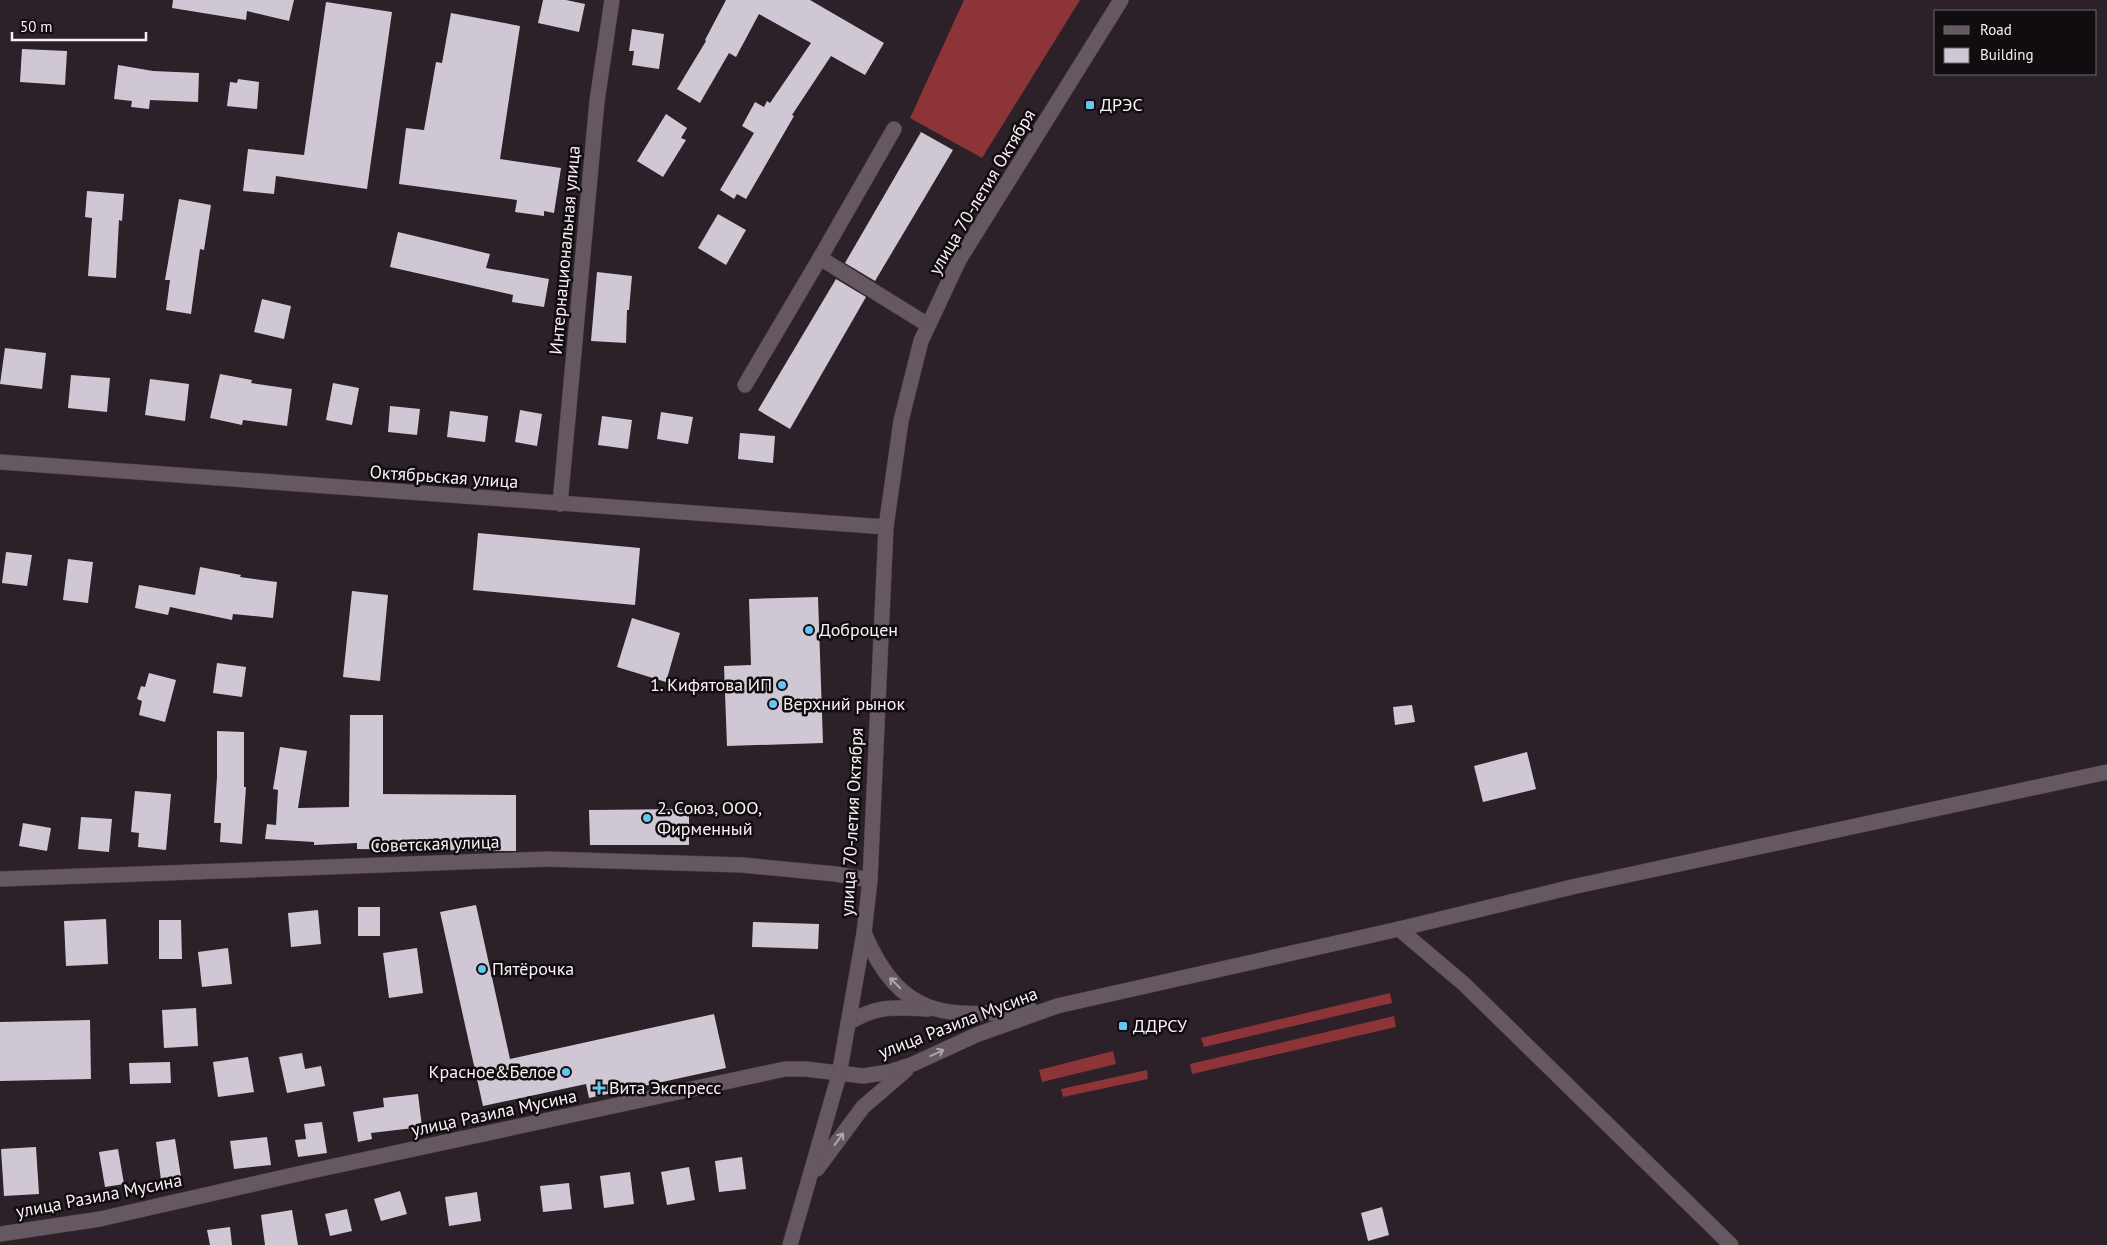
<svg xmlns="http://www.w3.org/2000/svg" width="2107" height="1245" font-family="'PT Sans',sans-serif">
  <style>
    .forest { fill: #8c3437 }
    .building { fill: #d0c7d4 }
    .lines { fill: none; stroke-linecap: round; stroke-linejoin: round }
    .street-casing { stroke: #463d43; stroke-width: 16 }
    .secondary-casing { stroke: #463d43; stroke-width: 16 }
    .street { stroke: #655861; stroke-width: 15 }
    .secondary { stroke: #655861; stroke-width: 15 }
    .oneway { stroke: #afa4ac }
    .poi-dot { fill: #64c5ee; stroke: #110c0f; stroke-width: 2 }
    .labels { text-anchor: middle; stroke-width: 5; stroke-linejoin: round; paint-order: stroke }
    .poi-label { font-size: 18px; fill: #f9f1f6; stroke: #110c0f; text-anchor: start }
    .street-label { font-size: 18px; fill: #f9f1f6; stroke: #110c0f }
  </style>
  <rect width="100%" height="100%" fill="#2c2128"/>
  <g class="forest">
    <path d="M 964,0 L 1080,0 L 982,158 L 910,118 Z"/>
    <path d="M 1390,993 L 1392,1003 L 1204,1047 L 1201,1038 Z"/>
    <path d="M 1394,1016 L 1396,1027 L 1192,1074 L 1190,1064 Z"/>
    <path d="M 1113,1051 L 1116,1064 L 1042,1082 L 1039,1070 Z"/>
    <path d="M 1147,1070 L 1148,1079 L 1063,1097 L 1061,1089 Z"/>
  </g>
  <g class="building">
    <path d="M 173,0 L 294,0 L 289,21 L 247,11 L 246,20 L 172,8 Z"/>
    <path d="M 543,0 L 566,0 L 585,4 L 579,32 L 538,23 Z"/>
    <path d="M 726,0 L 810,0 L 884,43 L 865,75 L 831,56 L 792,115 L 794,116 L 746,199 L 737,194 L 734,199 L 720,190 L 754,133 L 742,126 L 755,102 L 764,107 L 767,101 L 770,103 L 811,43 L 759,14 L 736,57 L 729,53 L 700,103 L 677,89 L 706,41 L 705,40 Z"/>
    <path d="M 326,2 L 392,12 L 367,189 L 276,176 L 274,194 L 243,191 L 248,149 L 304,155 Z"/>
    <path d="M 451,13 L 520,26 L 500,159 L 561,168 L 554,213 L 544,211 L 544,216 L 515,212 L 517,200 L 399,184 L 406,128 L 424,130 L 436,62 L 442,63 Z"/>
    <path d="M 632,29 L 664,34 L 659,69 L 632,65 L 634,51 L 629,51 Z"/>
    <path d="M 22,49 L 67,51 L 65,85 L 20,82 Z"/>
    <path d="M 118,65 L 153,71 L 199,73 L 198,102 L 150,100 L 149,109 L 131,107 L 132,101 L 114,99 Z"/>
    <path d="M 238,79 L 259,82 L 257,109 L 227,106 L 230,82 L 237,83 Z"/>
    <path d="M 666,114 L 687,128 L 681,138 L 686,140 L 663,177 L 637,161 Z"/>
    <path d="M 921,132 L 953,150 L 875,281 L 845,263 Z"/>
    <path d="M 87,191 L 124,194 L 122,221 L 119,220 L 116,278 L 88,276 L 92,218 L 85,217 Z"/>
    <path d="M 179,199 L 211,205 L 204,250 L 200,249 L 191,314 L 166,310 L 170,280 L 165,280 Z"/>
    <path d="M 718,214 L 746,230 L 726,265 L 698,248 Z"/>
    <path d="M 398,232 L 490,254 L 486,268 L 549,279 L 544,307 L 512,302 L 513,295 L 390,267 Z"/>
    <path d="M 597,272 L 632,276 L 629,310 L 627,310 L 626,343 L 591,341 Z"/>
    <path d="M 836,279 L 866,297 L 790,429 L 758,410 Z"/>
    <path d="M 262,299 L 291,306 L 284,339 L 254,332 Z"/>
    <path d="M 5,348 L 46,353 L 42,389 L 0,384 Z"/>
    <path d="M 220,374 L 252,380 L 251,383 L 292,389 L 287,426 L 243,420 L 242,425 L 210,418 Z"/>
    <path d="M 71,375 L 110,378 L 107,412 L 68,408 Z"/>
    <path d="M 150,379 L 189,384 L 185,421 L 145,415 Z"/>
    <path d="M 333,383 L 359,388 L 352,425 L 326,420 Z"/>
    <path d="M 390,406 L 420,409 L 417,435 L 388,432 Z"/>
    <path d="M 520,410 L 542,414 L 537,446 L 515,442 Z"/>
    <path d="M 450,411 L 488,416 L 485,442 L 447,437 Z"/>
    <path d="M 661,412 L 693,417 L 688,444 L 657,439 Z"/>
    <path d="M 602,416 L 632,420 L 628,449 L 598,445 Z"/>
    <path d="M 740,433 L 775,436 L 773,463 L 738,459 Z"/>
    <path d="M 478,533 L 640,548 L 635,605 L 473,590 Z"/>
    <path d="M 6,552 L 32,555 L 27,586 L 2,583 Z"/>
    <path d="M 68,559 L 93,562 L 88,603 L 63,600 Z"/>
    <path d="M 200,567 L 241,575 L 240,577 L 277,582 L 273,618 L 233,614 L 232,620 L 170,607 L 168,615 L 135,608 L 139,585 L 195,595 Z"/>
    <path d="M 352,591 L 388,595 L 380,681 L 343,677 Z"/>
    <path d="M 818,597 L 823,743 L 727,746 L 724,666 L 751,665 L 749,599 Z"/>
    <path d="M 632,618 L 680,633 L 666,682 L 617,667 Z"/>
    <path d="M 217,663 L 246,667 L 242,697 L 213,693 Z"/>
    <path d="M 149,673 L 176,680 L 165,722 L 139,715 L 142,701 L 137,699 L 141,686 L 145,687 Z"/>
    <path d="M 1412,705 L 1415,722 L 1395,725 L 1393,707 Z"/>
    <path d="M 350,715 L 383,715 L 383,794 L 516,795 L 516,851 L 357,849 L 357,843 L 314,845 L 314,842 L 265,839 L 267,824 L 276,825 L 278,790 L 273,789 L 280,747 L 307,751 L 298,808 L 349,807 Z"/>
    <path d="M 217,731 L 244,732 L 244,787 L 246,787 L 242,844 L 220,842 L 221,823 L 214,823 L 217,777 Z"/>
    <path d="M 1527,752 L 1536,789 L 1483,802 L 1474,766 Z"/>
    <path d="M 135,791 L 171,794 L 166,850 L 138,847 L 139,833 L 131,832 Z"/>
    <path d="M 689,809 L 689,845 L 590,845 L 589,810 Z"/>
    <path d="M 81,817 L 112,819 L 109,852 L 78,849 Z"/>
    <path d="M 23,823 L 51,828 L 47,851 L 19,846 Z"/>
    <path d="M 476,905 L 510,1059 L 714,1014 L 726,1068 L 589,1098 L 586,1084 L 483,1106 L 440,912 Z"/>
    <rect x="358" y="907" width="22" height="29"/>
    <path d="M 318,910 L 321,944 L 291,947 L 288,913 Z"/>
    <path d="M 106,919 L 108,964 L 66,966 L 64,921 Z"/>
    <path d="M 159,920 L 181,920 L 182,959 L 159,959 Z"/>
    <path d="M 753,922 L 819,924 L 818,949 L 752,947 Z"/>
    <path d="M 228,948 L 232,984 L 202,987 L 198,952 Z"/>
    <path d="M 417,948 L 423,993 L 389,998 L 383,953 Z"/>
    <path d="M 196,1008 L 198,1046 L 164,1048 L 162,1010 Z"/>
    <path d="M 90,1020 L 91,1079 L 0,1081 L 0,1022 Z"/>
    <path d="M 302,1053 L 305,1069 L 321,1066 L 325,1086 L 287,1093 L 279,1057 Z"/>
    <path d="M 248,1057 L 254,1092 L 218,1097 L 213,1062 Z"/>
    <path d="M 170,1062 L 171,1083 L 130,1084 L 129,1063 Z"/>
    <path d="M 418,1094 L 422,1127 L 371,1133 L 372,1139 L 358,1142 L 353,1112 L 384,1107 L 383,1098 Z"/>
    <path d="M 322,1122 L 327,1153 L 298,1157 L 295,1140 L 306,1139 L 304,1124 Z"/>
    <path d="M 267,1137 L 271,1165 L 234,1169 L 230,1141 Z"/>
    <path d="M 175,1139 L 181,1177 L 161,1180 L 156,1142 Z"/>
    <path d="M 36,1147 L 39,1194 L 4,1196 L 1,1149 Z"/>
    <path d="M 118,1149 L 124,1184 L 105,1187 L 99,1152 Z"/>
    <path d="M 742,1157 L 746,1189 L 719,1192 L 715,1161 Z"/>
    <path d="M 689,1167 L 695,1200 L 667,1205 L 661,1172 Z"/>
    <path d="M 630,1172 L 634,1204 L 604,1208 L 600,1176 Z"/>
    <path d="M 569,1183 L 572,1209 L 543,1212 L 540,1186 Z"/>
    <path d="M 400,1191 L 407,1214 L 381,1221 L 374,1199 Z"/>
    <path d="M 477,1192 L 481,1221 L 449,1226 L 445,1197 Z"/>
    <path d="M 1382,1207 L 1389,1235 L 1368,1241 L 1361,1213 Z"/>
    <path d="M 347,1209 L 352,1231 L 330,1236 L 325,1214 Z"/>
    <path d="M 292,1210 L 298,1245 L 265,1245 L 261,1215 Z"/>
    <path d="M 230,1227 L 232,1245 L 210,1245 L 207,1230 Z"/>
  </g>
  <g class="lines">
    <g class="street-casing">
      <g id="street">
        <path d="M 894,129 L 820,258 L 928,325"/>
        <path d="M 745,385 L 820,258"/>
        <path d="M 0,462 L 886,527"/>
        <path d="M 560,504 L 597,101 L 612,0"/>
        <path d="M 0,879 L 547,859 L 742,865 L 836,874 L 870,880"/>
      </g>
    </g>
    <g class="secondary-casing">
      <g id="secondary">
        <path d="M 1399,929 L 1464,984 L 1731,1245"/>
        <path d="M 864,933 C 901,1019 946,1019 1030,1009"/>
        <path d="M 848,1023 C 877,1005 894,1007 928,1009"/>
        <path d="M 817,1169 L 863,1107 L 906,1070"/>
        <path d="M 0,1234 L 100,1219 L 302,1173 L 785,1069 L 806,1069 L 863,1076 L 889,1072 L 913,1064 L 976,1035 L 1057,1006 L 1399,929 L 1572,887 L 2107,772"/>
        <path d="M 790,1245 L 839,1075 L 864,933 L 870,880 L 886,527 L 901,421 L 921,341 L 959,260 L 1121,0"/>
      </g>
    </g>
    <use href="#street" class="street"/>
    <use href="#secondary" class="secondary"/>
  </g>
  <defs><path id="oneway-shaft" d="M-6 0H5M1.5-3L5.5 0L1.5 3" fill="none" stroke-width="1.6" stroke-linecap="round" stroke-linejoin="round" transform="scale(1.25)"/></defs>
  <g class="oneway">
    <use href="#oneway-shaft" transform="translate(895 983) rotate(-135)"/>
    <use href="#oneway-shaft" transform="translate(937 1053) rotate(-25)"/>
    <use href="#oneway-shaft" transform="translate(839 1139) rotate(-54)"/>
  </g>
  <g class="poi-dot">
    <rect x="1085" y="100" width="10" height="10" rx="2.5"/>
    <circle cx="809" cy="630" r="5"/>
    <circle cx="782" cy="685" r="5"/>
    <circle cx="773" cy="704" r="5"/>
    <circle cx="647" cy="818" r="5"/>
    <circle cx="482" cy="969" r="5"/>
    <rect x="1118" y="1021" width="10" height="10" rx="2.5"/>
    <circle cx="566" cy="1072" r="5"/>
    <path d="M596.5 1080.5h5v5h5v5h-5v5h-5v-5h-5v-5h5z"/>
  </g>
  <g class="labels">
    <g class="poi-label">
      <text x="1100" y="111">ДРЭС</text>
      <text x="819" y="636">Доброцен</text>
      <text x="772" y="691" text-anchor="end">1. Кифятова ИП</text>
      <text x="783" y="710">Верхний рынок</text>
      <text x="657" y="814">2. Союз, ООО,<tspan x="657" dy="21">Фирменный</tspan></text>
      <text x="492" y="975">Пятёрочка</text>
      <text x="1133" y="1032">ДДРСУ</text>
      <text x="556" y="1078" text-anchor="end">Красное&amp;Белое</text>
      <text x="609" y="1094">Вита Экспресс</text>
    </g>
    <g class="street-label">
      <text transform="translate(982 192) rotate(-59)" y="6">улица 70-летия Октября</text>
      <text transform="translate(565 250) rotate(-85)" y="6">Интернациональная улица</text>
      <text transform="translate(444 477) rotate(4)" y="6">Октябрьская улица</text>
      <text transform="translate(852 822) rotate(-87)" y="6">улица 70-летия Октября</text>
      <text transform="translate(435 844) rotate(-2)" y="6">Советская улица</text>
      <text transform="translate(958 1023) rotate(-21)" y="6">улица Разила Мусина</text>
      <text transform="translate(494 1113) rotate(-12)" y="6">улица Разила Мусина</text>
      <text transform="translate(99 1196) rotate(-11)" y="6">улица Разила Мусина</text>
    </g>
  </g>
  <rect x="1934" y="10" width="162" height="65" fill="#110c0f" stroke="#6e686b"/>
  <rect x="1944" y="26" width="25" height="8" fill="#655861" stroke="#6e686b"/>
  <text x="1980" y="35" font-size="15" fill="#f9f1f6">Road</text>
  <rect x="1944" y="48" width="25" height="15" fill="#d0c7d4" stroke="#6e686b"/>
  <text x="1980" y="60" font-size="15" fill="#f9f1f6">Building</text>
  <path d="M12 32v8h134v-8" fill="none" stroke="#f9f1f6" stroke-width="2.5"/>
  <text x="20" y="32" font-size="15" fill="#f9f1f6" stroke="#110c0f" stroke-width="4" paint-order="stroke">50 m</text>
</svg>
